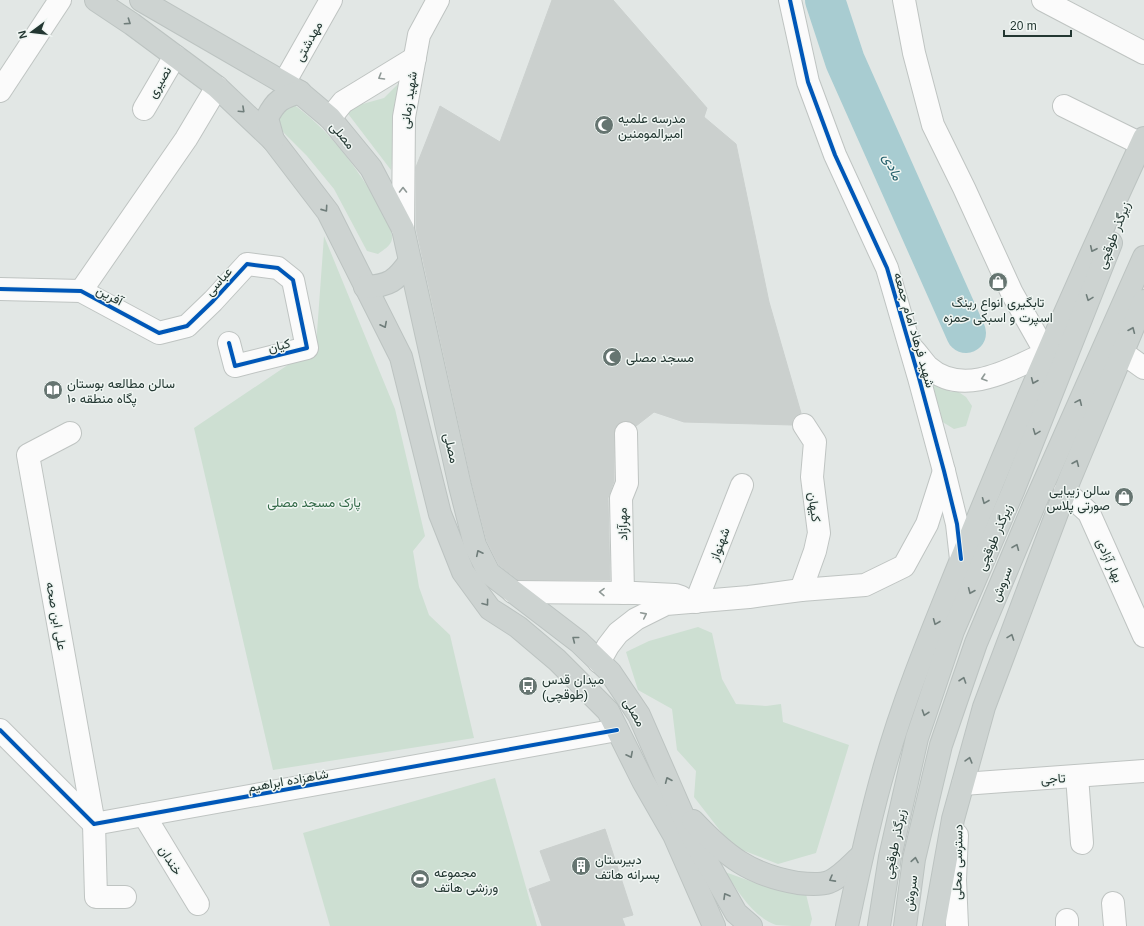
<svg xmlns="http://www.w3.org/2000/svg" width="1144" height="926" font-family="Helvetica,Vazirmatn,sans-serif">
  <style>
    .green { fill: #cddfd2 }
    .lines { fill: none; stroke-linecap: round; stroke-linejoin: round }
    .river { stroke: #a8ccd1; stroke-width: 40 }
    .building { fill: #cbd0ce; stroke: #cbd0ce }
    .minor-casing { stroke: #bfc4c2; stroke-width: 24 }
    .major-casing { stroke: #bcc3c1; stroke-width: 24 }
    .minor { stroke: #fbfbfb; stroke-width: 22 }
    .major { stroke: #cdd3d1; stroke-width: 22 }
    .cycleway-casing { stroke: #f0f6f3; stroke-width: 6 }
    .cycleway { stroke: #0057b8; stroke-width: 4 }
    .oneway { stroke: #6f7d7a }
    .oneway2 { stroke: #8f9996 }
    .labels { text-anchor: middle; stroke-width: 3; stroke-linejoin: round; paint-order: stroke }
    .street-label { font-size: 13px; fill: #233732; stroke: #f0f6f3 }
    .poi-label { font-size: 13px; fill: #233732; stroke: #f0f6f3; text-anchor: start }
    .park-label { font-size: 13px; fill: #326947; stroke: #f0f6f3 }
    .water-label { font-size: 14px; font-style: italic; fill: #25606b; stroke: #f0f6f3 }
  </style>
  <rect width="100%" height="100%" fill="#e2e7e5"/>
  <g class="green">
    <path d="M 399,83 L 391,170 L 346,111 L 359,105 L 384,98 Z"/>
    <path d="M 290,102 C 328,128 358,168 380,208 C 385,216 393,229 392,239 C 391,246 383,250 378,254 L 367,251 L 334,189 L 307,156 L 284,133 L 277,122 Z"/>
    <path d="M 324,236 L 395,409 L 425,536 L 413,551 L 419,587 L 429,615 L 450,635 L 474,738 L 273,770 L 194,428 L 316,346 Z"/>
    <path d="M 928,378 L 951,392 L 957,391 L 966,397 L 972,406 L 966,426 L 954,429 L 941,421 Z"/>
    <path d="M 698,627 L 712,633 L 722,679 L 736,704 L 766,706 L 781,704 L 783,722 L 849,745 L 816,853 L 778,864 L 732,846 L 694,797 L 696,771 L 677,750 L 672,709 L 638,690 L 626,652 L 649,641 Z"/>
    <path d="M 495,778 L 537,926 L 330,926 L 303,833 Z"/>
    <path d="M 725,872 L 767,887 L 806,894 L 812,919 L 810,926 C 800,926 785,926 776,925 C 753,917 738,891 725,872 Z"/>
  </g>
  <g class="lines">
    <path class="river" d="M 825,0 L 845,61 L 966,333"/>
  </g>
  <g class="building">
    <path d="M 552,0 L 613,0 L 707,108 L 704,117 L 736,144 L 769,302 L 801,413 L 793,419 L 792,425 L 684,422 L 654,412 L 636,426 L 626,421 L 619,423 L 615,427 L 614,433 L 614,481 L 608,498 L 610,580 L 518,580 L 499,565 L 487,541 L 472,483 L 416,228 L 416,167 L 440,106 L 500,142 Z"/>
    <path d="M 605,829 L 633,915 L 622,918 L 625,926 L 542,926 L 529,889 L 551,881 L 540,851 Z"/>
  </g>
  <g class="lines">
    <g class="minor-casing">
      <g id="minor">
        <path d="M 790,0 L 808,82 L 835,155 L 887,268 L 919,378 L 944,471 L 957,524 L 961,559"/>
        <path d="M 904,0 L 914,53 L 933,125 L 964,188 L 1012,293 L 1046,353 C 1011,369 963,398 928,367 C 923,362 918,354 912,348"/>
        <path d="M 1043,0 L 1144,53"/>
        <path d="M 284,83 L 331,0"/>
        <path d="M 0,91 L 60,0"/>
        <path d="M 1064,106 L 1141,144"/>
        <path d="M 144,109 L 175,56"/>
        <path d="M 330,118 L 343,102 L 415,58"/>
        <path d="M 403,229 L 404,117 L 419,35 L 438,0"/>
        <path d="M 0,289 L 81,291 L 159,333 L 187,326 L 213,301 L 247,264 L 278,268 L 293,280 L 307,348 L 235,366 L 229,343"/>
        <path d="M 81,291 L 186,139 L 217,87"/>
        <path d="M 1123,353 L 1144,368"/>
        <path d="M 70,433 L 28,455 L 94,824 L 96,897 L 125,897"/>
        <path d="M 1065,491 L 1089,513 L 1144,636"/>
        <path d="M 801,590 L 815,551 L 819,533 L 812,477 L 815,442 L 804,425"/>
        <path d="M 513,592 L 635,593 L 675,595 L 681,597"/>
        <path d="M 623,593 L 621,498 L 627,483 L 626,433"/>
        <path d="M 696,602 L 742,485"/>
        <path d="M 599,662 L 608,646 L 618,633 L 636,619 L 666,604 L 749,597 L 801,590 L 865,585 L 904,566 L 927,524 L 944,471"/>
        <path d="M 0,730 L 94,824 L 617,730"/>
        <path d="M 1077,776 L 1082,843"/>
        <path d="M 963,784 L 1144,771"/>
        <path d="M 144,815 L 198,904"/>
        <path d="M 957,835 L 955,880 L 957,926"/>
        <path d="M 1113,903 L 1115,926"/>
        <path d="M 1067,920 L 1067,926"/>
      </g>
    </g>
    <g class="major-casing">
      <g id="major">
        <path d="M 96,0 L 132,24 L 217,87 L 273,140 L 328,212 L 401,357 L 440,514 L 463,572 L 490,609 L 518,627 L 557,660 L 608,711 L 643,781 L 674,835 L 714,926"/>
        <path d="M 141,0 L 298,91 L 330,118 L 371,168 L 403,229 L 460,486 L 475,545 L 489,573 L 579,642 L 610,672 L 639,715 L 691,834 L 736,913 L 751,926"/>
        <path d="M 273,140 L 267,118 C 276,100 281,98 300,92"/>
        <path d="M 365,287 C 389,286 396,281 410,261"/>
        <path d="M 693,821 C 726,856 750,875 798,883 C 807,884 821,885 829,882 C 841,877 852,864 862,855"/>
        <path d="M 847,926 C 858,873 869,821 884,769 C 905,694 936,622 965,550 C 1021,411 1081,274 1144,138"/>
        <path d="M 879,926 L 890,857 L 917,738 L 953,631 L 1013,491 L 1111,243"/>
        <path d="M 905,926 L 914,859 L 941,745 L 976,643 L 1034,505 L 1144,257"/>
        <path d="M 934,926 L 953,819 L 984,707 L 1069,481 L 1144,301"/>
      </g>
    </g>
    <use href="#minor" class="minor"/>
    <use href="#major" class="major"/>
    <g class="cycleway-casing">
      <g id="cycleway">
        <path d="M 790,0 L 808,82 L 835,155 L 887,268 L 919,378 L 944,471 L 957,524 L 961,559"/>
        <path d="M 0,289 L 81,291 L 159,333 L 187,326 L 213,301 L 247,264 L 278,268 L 293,280 L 307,348 L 235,366 L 229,343"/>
        <path d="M 0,730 L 94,824 L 617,730"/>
      </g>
    </g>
    <use href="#cycleway" class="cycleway"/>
  </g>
  <defs><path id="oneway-chevron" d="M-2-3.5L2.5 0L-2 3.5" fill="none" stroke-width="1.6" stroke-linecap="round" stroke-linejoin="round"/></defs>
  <g class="oneway">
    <use href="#oneway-chevron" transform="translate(128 22) rotate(34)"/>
    <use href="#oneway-chevron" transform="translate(242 110) rotate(43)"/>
    <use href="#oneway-chevron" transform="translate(325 209) rotate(55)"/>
    <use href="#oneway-chevron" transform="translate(1093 249) rotate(115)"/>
    <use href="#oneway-chevron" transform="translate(1089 298) rotate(111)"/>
    <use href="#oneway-chevron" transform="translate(384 325) rotate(63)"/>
    <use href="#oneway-chevron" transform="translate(1132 330) rotate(-67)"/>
    <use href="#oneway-chevron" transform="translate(1034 381) rotate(113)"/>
    <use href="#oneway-chevron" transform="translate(1079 402) rotate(-66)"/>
    <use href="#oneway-chevron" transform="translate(1036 432) rotate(111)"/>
    <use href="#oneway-chevron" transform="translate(1076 463) rotate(-67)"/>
    <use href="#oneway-chevron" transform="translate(985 501) rotate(112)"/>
    <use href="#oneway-chevron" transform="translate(1016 547) rotate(-68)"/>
    <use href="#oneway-chevron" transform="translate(479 553) rotate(-116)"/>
    <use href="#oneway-chevron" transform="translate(971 591) rotate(113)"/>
    <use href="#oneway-chevron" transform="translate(486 603) rotate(53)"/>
    <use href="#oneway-chevron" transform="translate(936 622) rotate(112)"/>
    <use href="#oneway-chevron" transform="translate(1011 637) rotate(-70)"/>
    <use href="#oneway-chevron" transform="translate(575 639) rotate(-142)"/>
    <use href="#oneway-chevron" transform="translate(963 680) rotate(-71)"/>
    <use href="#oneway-chevron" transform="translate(925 713) rotate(109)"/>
    <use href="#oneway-chevron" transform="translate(630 755) rotate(63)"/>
    <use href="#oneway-chevron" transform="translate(969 760) rotate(-74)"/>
    <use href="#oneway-chevron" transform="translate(668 780) rotate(-113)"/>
    <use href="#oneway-chevron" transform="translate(915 860) rotate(-80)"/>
    <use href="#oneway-chevron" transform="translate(832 879) rotate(151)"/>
    <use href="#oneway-chevron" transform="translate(726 896) rotate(-120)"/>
  </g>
  <g class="oneway2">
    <use href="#oneway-chevron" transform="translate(381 77) rotate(149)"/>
    <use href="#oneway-chevron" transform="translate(403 190) rotate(-90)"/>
    <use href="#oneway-chevron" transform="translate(984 378) rotate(162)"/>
    <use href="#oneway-chevron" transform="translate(602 592) rotate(-179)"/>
    <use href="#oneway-chevron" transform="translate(644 615) rotate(-26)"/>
  </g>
  <defs>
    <g id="mosque-disc" transform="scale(1)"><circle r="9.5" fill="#667571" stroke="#f0f6f3"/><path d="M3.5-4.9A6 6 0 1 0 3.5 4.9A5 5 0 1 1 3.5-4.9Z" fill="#fff"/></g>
    <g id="shop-disc" transform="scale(1)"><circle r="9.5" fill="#667571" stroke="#f0f6f3"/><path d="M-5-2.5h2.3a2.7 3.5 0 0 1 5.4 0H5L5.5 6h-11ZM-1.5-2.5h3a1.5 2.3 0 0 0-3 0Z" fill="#fff"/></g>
    <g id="library-disc" transform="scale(1)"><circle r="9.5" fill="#667571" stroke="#f0f6f3"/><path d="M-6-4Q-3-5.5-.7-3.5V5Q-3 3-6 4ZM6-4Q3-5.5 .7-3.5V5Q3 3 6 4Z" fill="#fff"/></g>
    <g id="bus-disc" transform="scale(1)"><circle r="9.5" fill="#667571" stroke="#f0f6f3"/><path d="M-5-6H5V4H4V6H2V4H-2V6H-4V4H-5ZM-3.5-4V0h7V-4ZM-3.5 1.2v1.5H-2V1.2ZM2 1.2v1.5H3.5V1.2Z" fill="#fff"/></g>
    <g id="building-disc" transform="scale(1)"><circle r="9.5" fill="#667571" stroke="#f0f6f3"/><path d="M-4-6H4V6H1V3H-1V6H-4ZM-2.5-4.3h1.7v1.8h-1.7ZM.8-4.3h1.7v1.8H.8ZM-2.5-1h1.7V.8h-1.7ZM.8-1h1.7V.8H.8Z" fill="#fff"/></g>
    <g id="stadium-disc" transform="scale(1)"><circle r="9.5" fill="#667571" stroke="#f0f6f3"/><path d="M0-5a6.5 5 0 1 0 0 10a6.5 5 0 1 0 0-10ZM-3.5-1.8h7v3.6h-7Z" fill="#fff"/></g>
  </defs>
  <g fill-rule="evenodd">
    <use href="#mosque-disc" x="604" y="125"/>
    <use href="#shop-disc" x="998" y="282"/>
    <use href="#mosque-disc" x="612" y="357"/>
    <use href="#library-disc" x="53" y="390"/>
    <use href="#shop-disc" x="1124" y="497"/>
    <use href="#bus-disc" x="528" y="686"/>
    <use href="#building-disc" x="581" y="866"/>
    <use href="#stadium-disc" x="420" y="879"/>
  </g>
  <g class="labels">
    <g class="street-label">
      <text transform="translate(308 41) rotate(-61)" y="5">مهدشتی</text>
      <text transform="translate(159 82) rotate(-60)" y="5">نصیری</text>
      <text transform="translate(408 100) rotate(-82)" y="5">شهید زمانی</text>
      <text transform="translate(343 135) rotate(50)" y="5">مصلی</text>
      <text transform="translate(1113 235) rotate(-69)" y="5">زیرگذر طوقچی</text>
      <text transform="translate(218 281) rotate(-48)" y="5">عباسی</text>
      <text transform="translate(110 295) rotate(28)" y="5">آفرین</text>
      <text transform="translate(915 330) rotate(74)" y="5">شهید فرهاد امام جمعه</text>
      <text transform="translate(279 345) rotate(-14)" y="5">کیان</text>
      <text transform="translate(452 448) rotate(77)" y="5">مصلی</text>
      <text transform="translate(815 507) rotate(83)" y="5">کیهان</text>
      <text transform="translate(622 524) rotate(-91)" y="5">مهرآزاد</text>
      <text transform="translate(994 537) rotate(-67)" y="5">زیرگذر طوقچی</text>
      <text transform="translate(719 544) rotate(-69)" y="5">شهنواز</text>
      <text transform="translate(1110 560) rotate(66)" y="5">بهار آزادی</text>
      <text transform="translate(1001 584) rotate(-68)" y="5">سروش</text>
      <text transform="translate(57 616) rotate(80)" y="5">علی ابن صحه</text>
      <text transform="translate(635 712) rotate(60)" y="5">مصلی</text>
      <text transform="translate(1053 778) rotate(-4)" y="5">تاجی</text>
      <text transform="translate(288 780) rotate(-10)" y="5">شاهزاده ابراهیم</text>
      <text transform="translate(894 844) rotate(-79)" y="5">زیرگذر طوقچی</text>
      <text transform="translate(171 860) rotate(58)" y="5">خندان</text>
      <text transform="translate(957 862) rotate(-89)" y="5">دسترسی محلی</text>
      <text transform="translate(910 893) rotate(-82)" y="5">سروش</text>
    </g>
    <g class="poi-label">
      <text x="618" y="123">مدرسه علمیه<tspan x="618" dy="15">امیرالمومنین</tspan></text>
      <text x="998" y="307" text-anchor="middle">تابگیری انواع رینگ<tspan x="998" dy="15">اسپرت و اسبکی حمزه</tspan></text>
      <text x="626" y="362">مسجد مصلی</text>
      <text x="67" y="388">سالن مطالعه بوستان<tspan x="67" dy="15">پگاه منطقه ۱۰</tspan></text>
      <text x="1110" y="495" text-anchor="end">سالن زیبایی<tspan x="1110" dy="15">صورتی پلاس</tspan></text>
      <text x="542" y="684">میدان قدس<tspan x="542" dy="15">(طوقچی)</tspan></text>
      <text x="595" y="864">دبیرستان<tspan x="595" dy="15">پسرانه هاتف</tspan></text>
      <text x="434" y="877">مجموعه<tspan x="434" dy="15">ورزشی هاتف</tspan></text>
    </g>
    <g class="park-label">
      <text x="314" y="507">پارک مسجد مصلی</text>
    </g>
    <g class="water-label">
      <text transform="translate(893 167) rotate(66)" y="5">مادی</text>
    </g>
  </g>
  <g transform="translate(32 32) rotate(255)" stroke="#f0f6f3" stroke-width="3" paint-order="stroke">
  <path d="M0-3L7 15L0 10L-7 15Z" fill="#233732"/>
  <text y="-6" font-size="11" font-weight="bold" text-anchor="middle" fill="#233732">N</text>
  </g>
  <path d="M1004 30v6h67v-6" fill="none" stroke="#233732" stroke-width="2"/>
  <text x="1010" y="30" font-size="12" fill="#233732" stroke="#f0f6f3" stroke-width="3" paint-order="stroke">20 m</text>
</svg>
